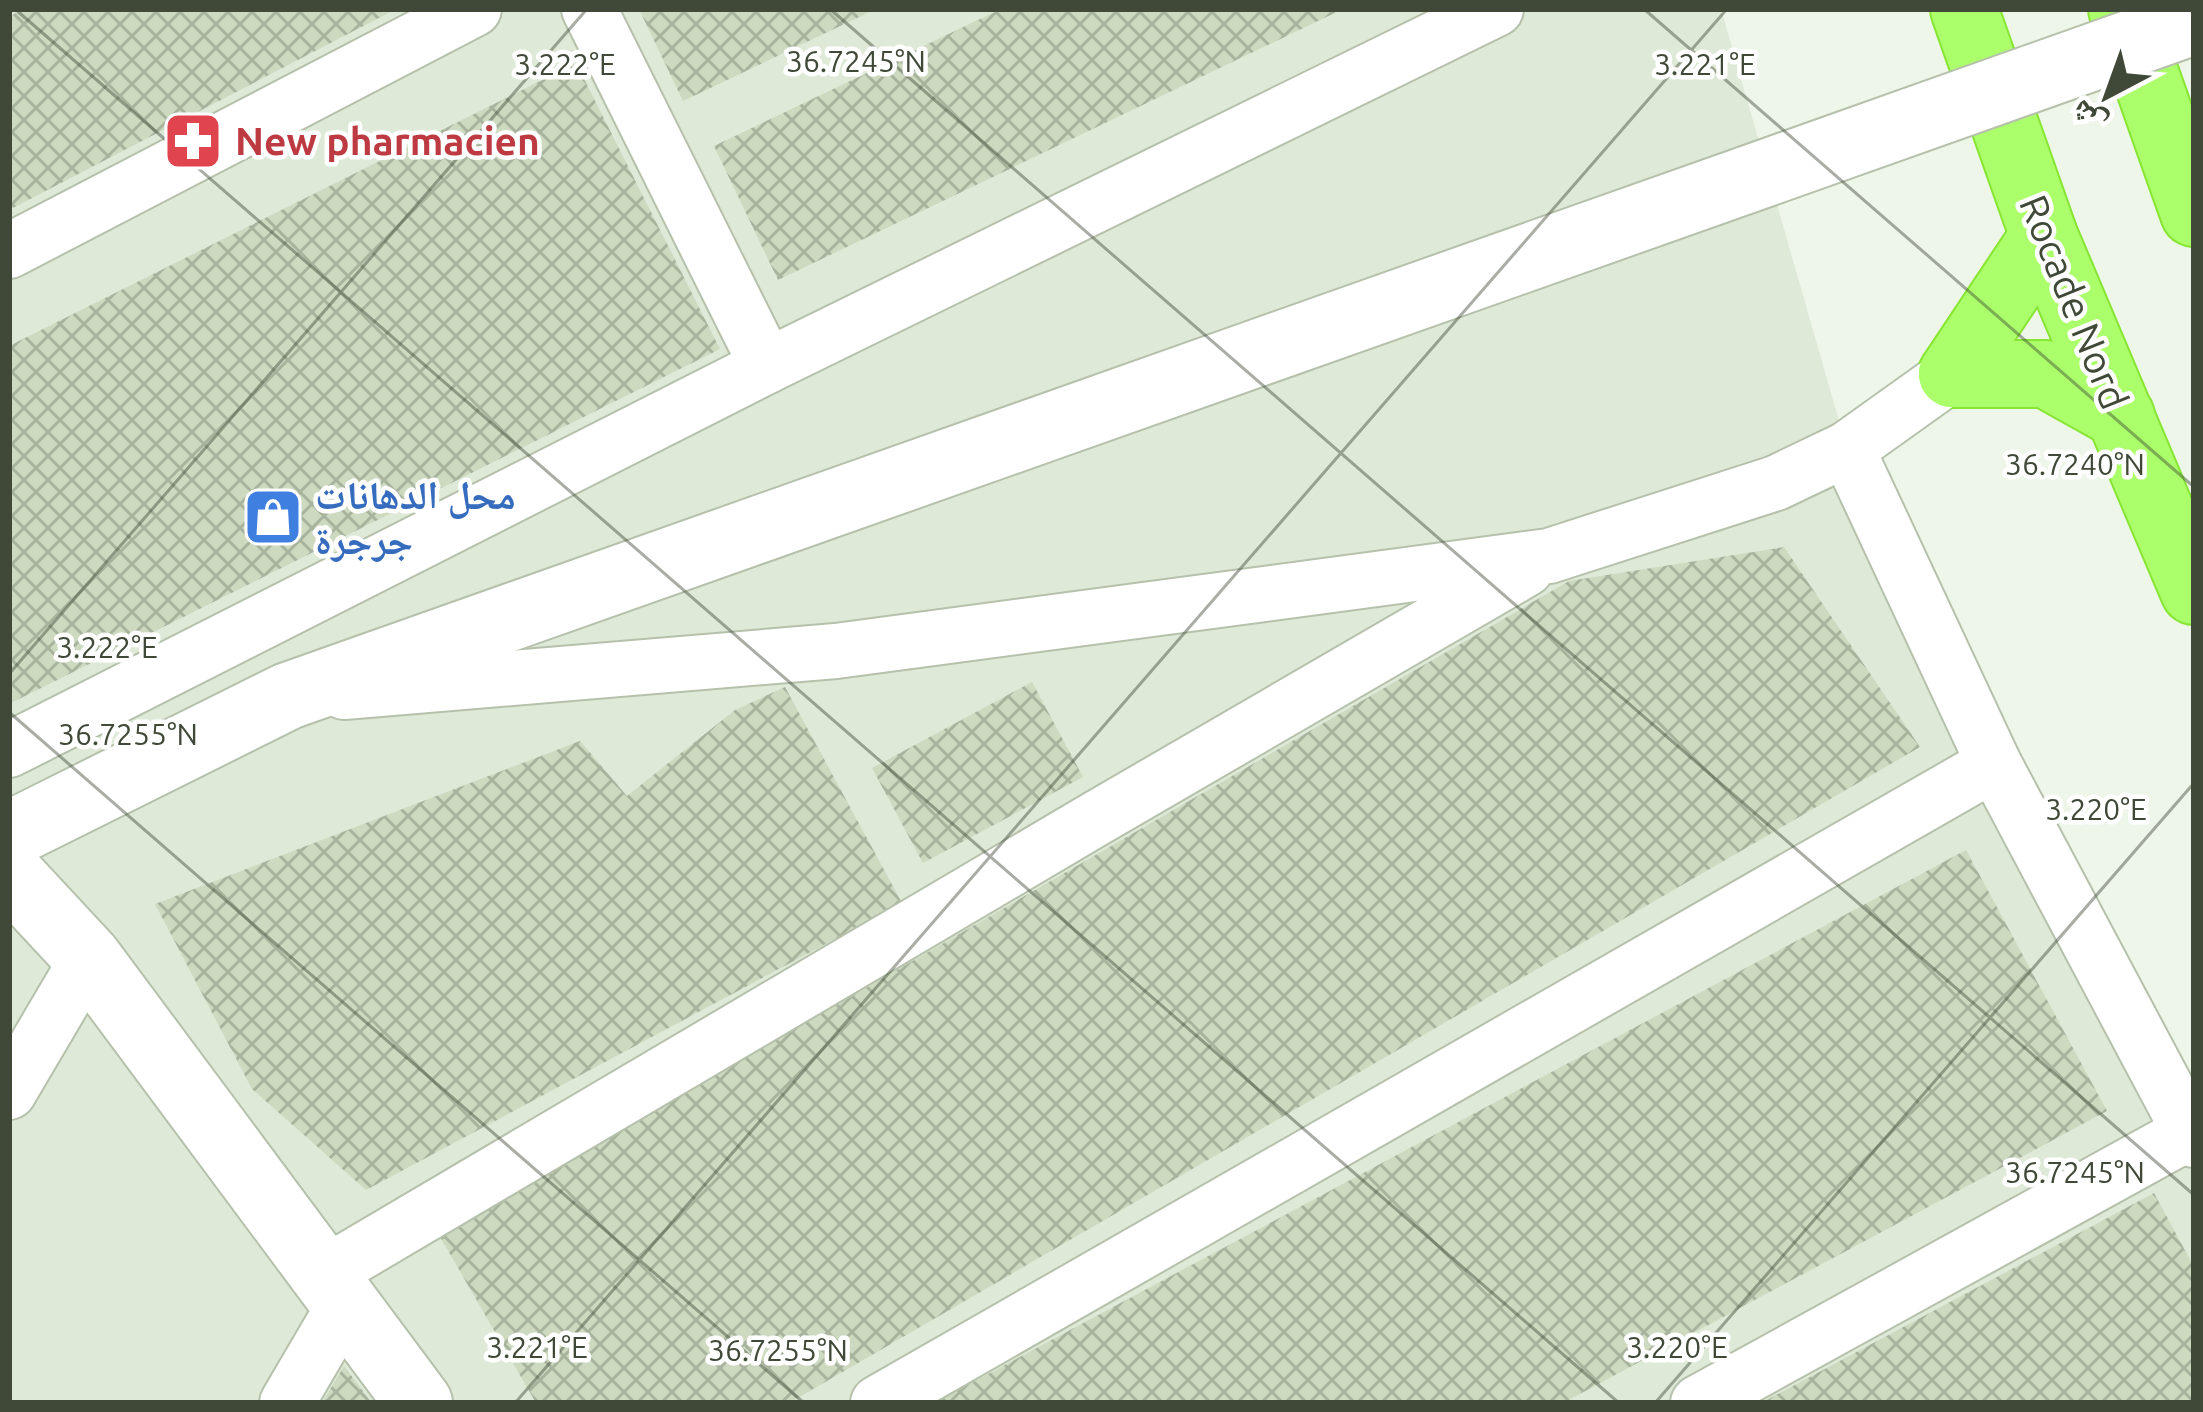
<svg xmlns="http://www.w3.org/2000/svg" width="2203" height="1412" font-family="Ubuntu,'Noto Naskh Arabic',sans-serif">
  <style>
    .residential { fill: #dee9d7 }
    .building { fill: url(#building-cross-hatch) }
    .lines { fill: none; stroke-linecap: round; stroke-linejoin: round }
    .minor-casing { stroke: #b5c1ab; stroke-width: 58 }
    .tertiary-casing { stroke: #b5c1ab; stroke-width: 70 }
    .motorway-casing { stroke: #87e533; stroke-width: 70 }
    .minor { stroke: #fff; stroke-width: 54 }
    .tertiary { stroke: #fff; stroke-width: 66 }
    .motorway { stroke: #abff6a; stroke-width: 66 }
    .tertiary-bridge-casing { stroke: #b5c1ab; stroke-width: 70; stroke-linecap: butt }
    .tertiary-bridge { stroke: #fff; stroke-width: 66 }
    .ticks { fill: none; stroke: #404937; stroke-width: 3; stroke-opacity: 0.45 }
    .labels { text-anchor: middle; stroke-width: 9; stroke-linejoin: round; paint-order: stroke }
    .health-label { font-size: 39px; font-weight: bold; fill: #be3a42; stroke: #fff; text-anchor: start }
    .street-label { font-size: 39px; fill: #404937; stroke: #fff }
    .shop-label { font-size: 39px; font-weight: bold; fill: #366cbe; stroke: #fff; text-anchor: start }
    .ticks-label { font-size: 30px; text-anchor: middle; fill: #404937; stroke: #fff; stroke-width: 9; stroke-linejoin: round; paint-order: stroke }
  </style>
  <defs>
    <pattern id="building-cross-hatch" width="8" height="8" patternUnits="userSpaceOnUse" patternTransform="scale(3)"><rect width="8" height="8" fill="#cddac0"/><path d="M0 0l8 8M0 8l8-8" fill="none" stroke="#a8b39d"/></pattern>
  </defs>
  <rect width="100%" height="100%" fill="#eef5e9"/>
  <path class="residential" d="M 9,9 L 1721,9 L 1847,449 L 2194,1159 L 2194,1403 L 9,1403 Z"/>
  <g class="building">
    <path d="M 23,9 L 396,9 L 9,210 L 9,17 Z"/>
    <path d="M 639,9 L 876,9 L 683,101 Z"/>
    <path d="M 1001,9 L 1343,9 L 778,280 L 714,146 Z"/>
    <path d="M 576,63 L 720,349 L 9,704 L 9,346 Z"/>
    <path d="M 1784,547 L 1920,747 L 789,1403 L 536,1403 L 439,1235 L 1569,581 Z"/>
    <path d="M 1032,682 L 1083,777 L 923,863 L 872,768 Z"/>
    <path d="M 785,687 L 902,903 L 366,1190 L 252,1089 L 155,904 L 580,741 L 627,796 L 735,710 Z"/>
    <path d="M 1966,850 L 2107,1111 L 1563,1403 L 934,1403 Z"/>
    <path d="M 2154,1193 L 2194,1267 L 2194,1403 L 1761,1403 Z"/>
    <path d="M 344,1366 L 372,1403 L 322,1403 Z"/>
  </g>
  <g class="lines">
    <g class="minor-casing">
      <g id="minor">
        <path d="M 589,9 L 767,366"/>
        <path d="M 9,251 L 474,9"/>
        <path d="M 1847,449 L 1994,764 L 2194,1140"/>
        <path d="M 344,692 L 836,651 L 1549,556 L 1776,483 L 1847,449 L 1952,374"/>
        <path d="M 9,750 L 767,366 L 1496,9"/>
        <path d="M 9,1092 L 88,958"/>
        <path d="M 324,1274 L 1097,818 L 1526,569"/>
        <path d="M 287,1403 L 345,1304"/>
        <path d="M 878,1403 L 1994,764"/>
        <path d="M 1698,1403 L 2190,1132"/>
      </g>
    </g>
    <g class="tertiary-casing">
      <g id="tertiary">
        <path d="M 9,835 L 288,696 L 1749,179"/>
        <path d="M 9,873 L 88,958 L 419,1403"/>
      </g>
    </g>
    <g class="motorway-casing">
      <g id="motorway">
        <path d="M 1964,9 L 2044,236 L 2194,591"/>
        <path d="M 2122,9 L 2194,213"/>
        <path d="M 1952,374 L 2046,374 L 2121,416"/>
        <path d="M 1952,374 L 2044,236"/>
      </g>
    </g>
    <use href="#minor" class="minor"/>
    <use href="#tertiary" class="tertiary"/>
    <use href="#motorway" class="motorway"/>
    <g class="tertiary-bridge-casing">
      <path id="tertiary-bridge" d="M 1749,179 L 2194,21"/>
    </g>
    <use href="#tertiary-bridge" class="tertiary-bridge"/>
  </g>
  <path class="ticks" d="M 15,9 L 1619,1403M 830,9 L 2194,1195M 1644,9 L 2194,487M 9,674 L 587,9M 9,712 L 804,1403M 515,1403 L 1727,9M 1655,1403 L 2194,783"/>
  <defs>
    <g id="pharmacy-square" transform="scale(3)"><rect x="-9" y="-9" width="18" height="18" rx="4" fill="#e0444e" stroke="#fff"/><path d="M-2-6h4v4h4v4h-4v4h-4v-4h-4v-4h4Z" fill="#fff"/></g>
    <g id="shop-square" transform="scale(3)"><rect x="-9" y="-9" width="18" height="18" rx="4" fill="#3f7fe0" stroke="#fff"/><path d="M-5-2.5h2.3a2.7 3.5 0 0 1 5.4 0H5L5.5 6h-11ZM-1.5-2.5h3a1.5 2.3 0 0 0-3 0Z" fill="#fff"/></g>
  </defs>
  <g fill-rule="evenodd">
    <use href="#pharmacy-square" x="193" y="141"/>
    <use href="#shop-square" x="273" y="517"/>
  </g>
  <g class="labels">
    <g class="health-label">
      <text x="235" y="155">New pharmacien</text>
    </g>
    <g class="street-label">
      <text transform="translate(2074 302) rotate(68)" y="14">Rocade Nord</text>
    </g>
    <g class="shop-label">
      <text x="315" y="509">محل الدهانات<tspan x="315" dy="45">جرجرة</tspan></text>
    </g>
  </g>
  <g class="ticks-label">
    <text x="856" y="72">36.7245°N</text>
    <text x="565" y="75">3.222°E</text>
    <text x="1705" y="75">3.221°E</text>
    <text x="2075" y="475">36.7240°N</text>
    <text x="107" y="658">3.222°E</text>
    <text x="128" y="745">36.7255°N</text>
    <text x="2096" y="820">3.220°E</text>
    <text x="2075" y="1183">36.7245°N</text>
    <text x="537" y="1358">3.221°E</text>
    <text x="1677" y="1358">3.220°E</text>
    <text x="778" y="1361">36.7255°N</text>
  </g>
  <rect width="2203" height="1412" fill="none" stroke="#404937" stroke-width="24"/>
  <g transform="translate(2107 96) rotate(221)" stroke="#ffffff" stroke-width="9" paint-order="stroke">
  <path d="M0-9L21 45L0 30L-21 45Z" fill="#404937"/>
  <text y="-18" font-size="33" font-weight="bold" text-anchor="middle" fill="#404937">ش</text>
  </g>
</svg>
